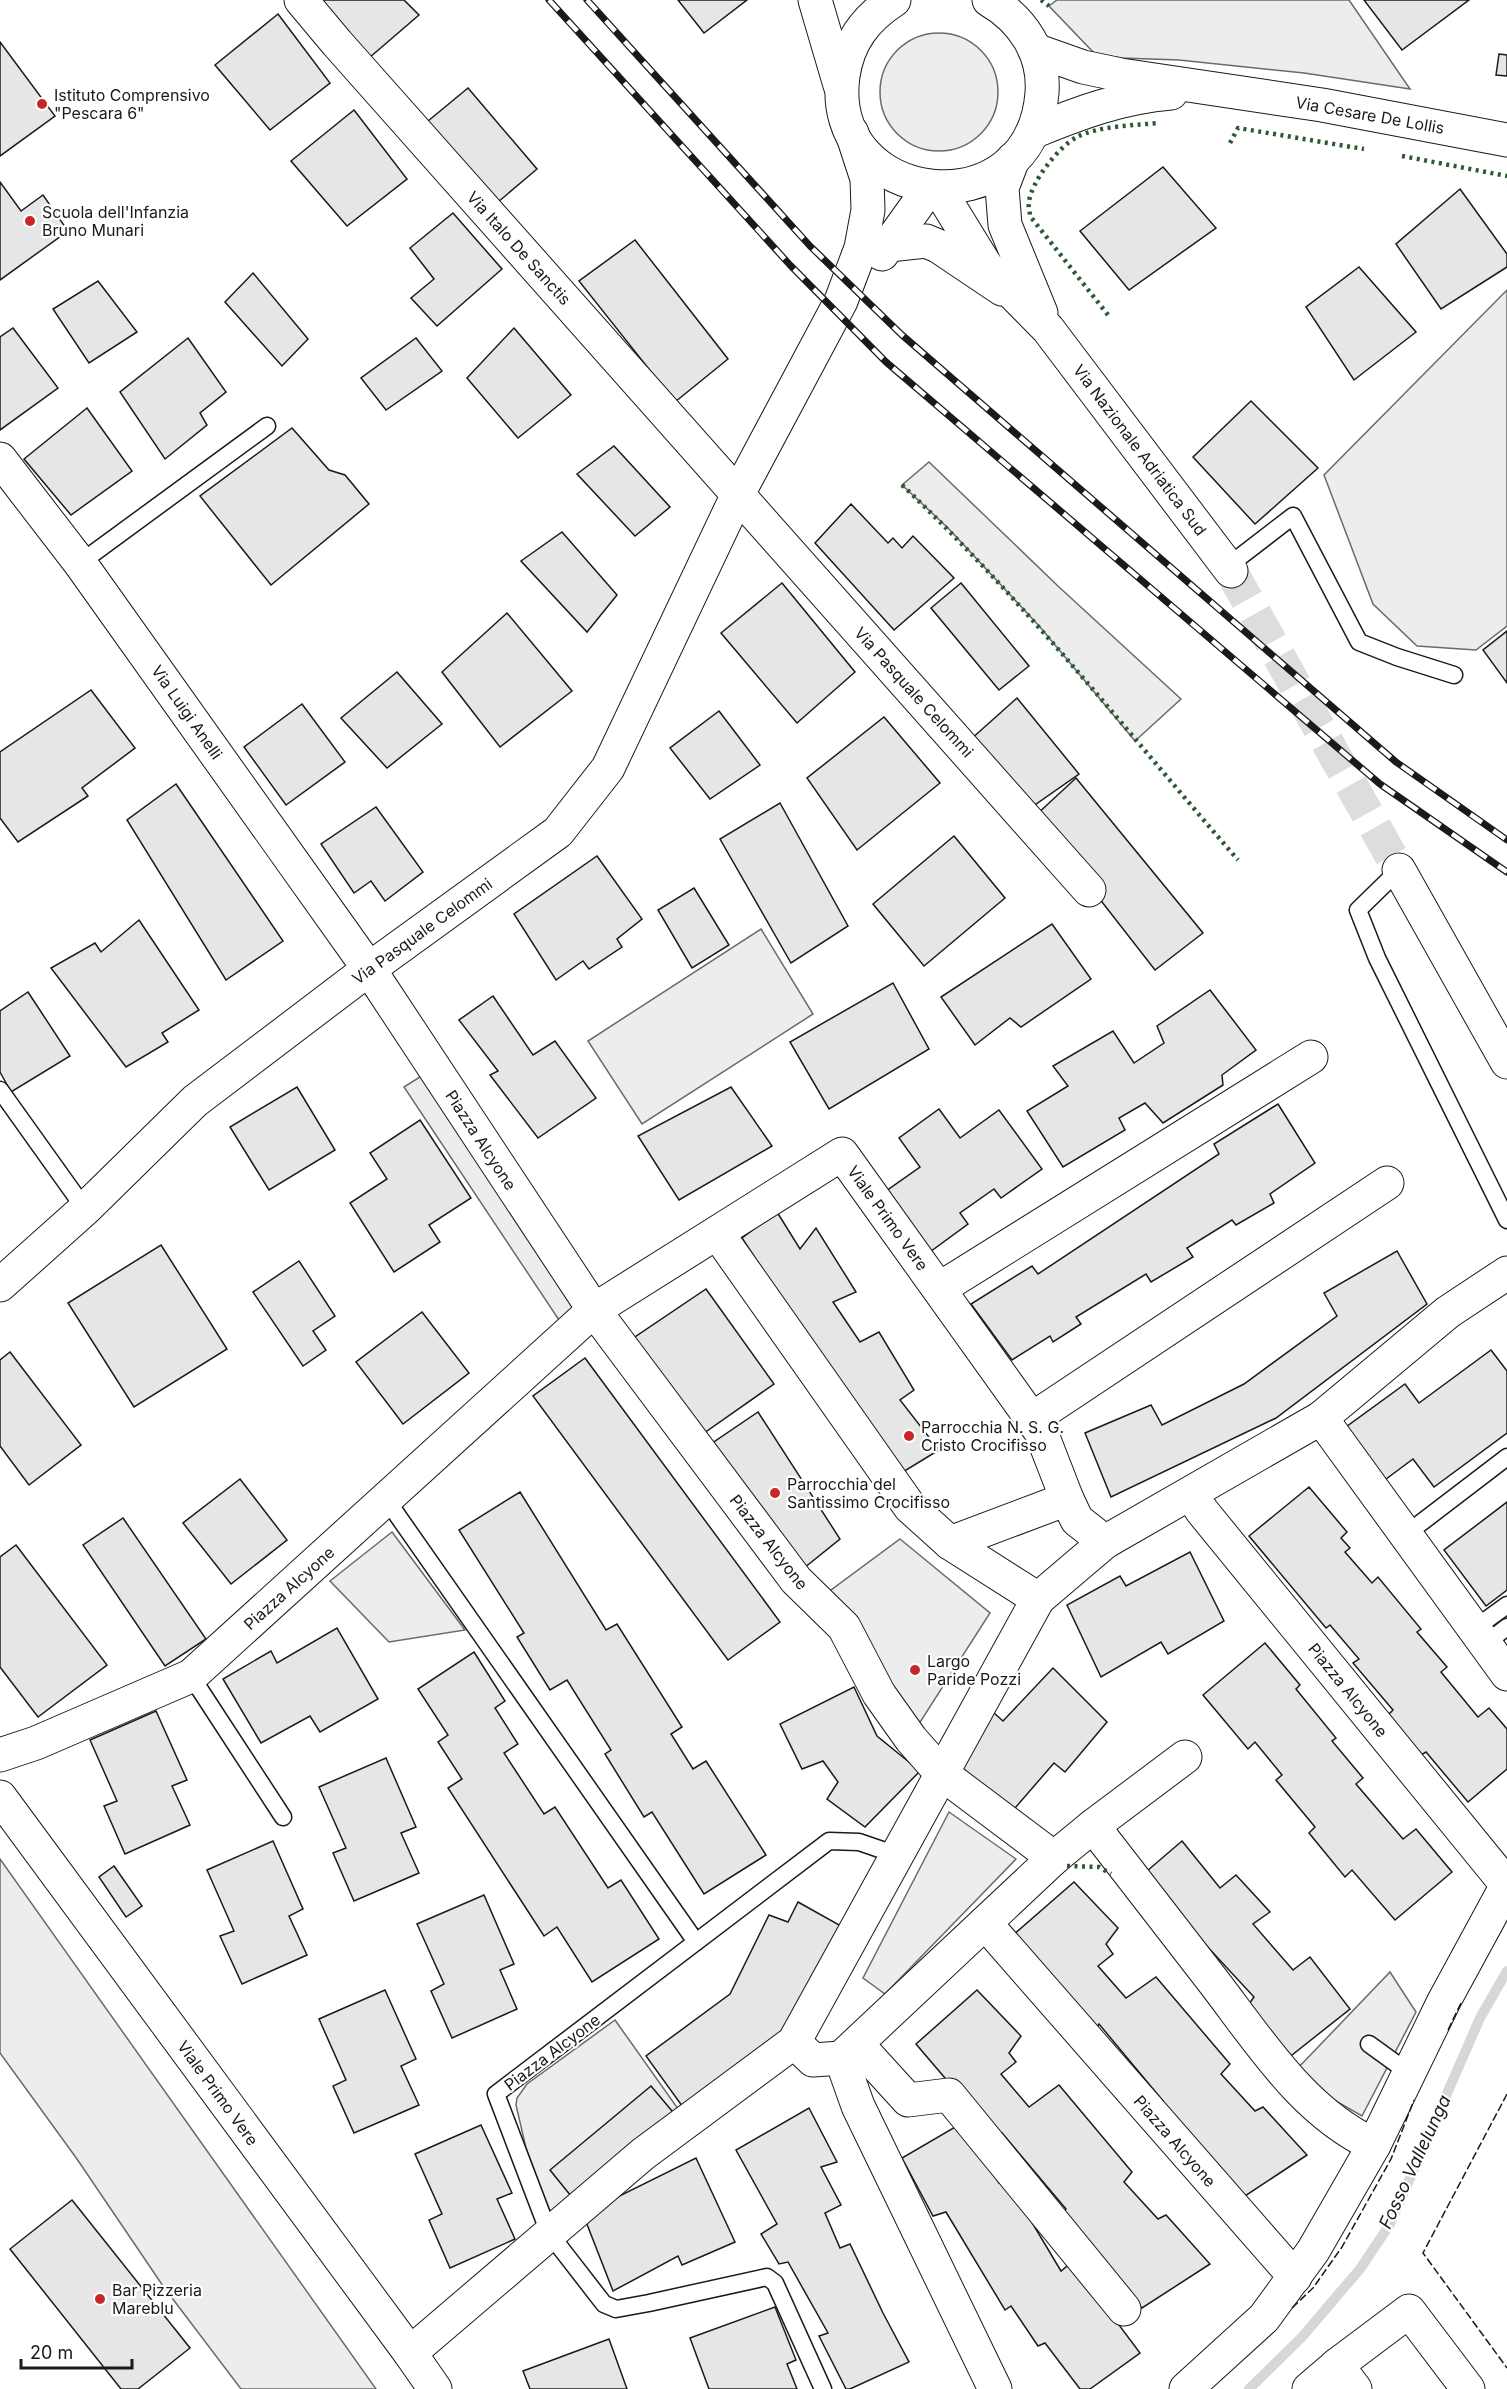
<svg xmlns="http://www.w3.org/2000/svg" width="1507" height="2389" font-family="Inter,sans-serif">
  <style>
    .built { fill: #ededed; stroke: #6a6a6a; stroke-width: 1.5 }
    .lines { fill: none; stroke-linecap: round; stroke-linejoin: round }
    .stream { stroke: #d7d7d7; stroke-width: 10 }
    .building { fill: #e6e6e6; stroke: #1a1a1a; stroke-width: 1.5 }
    .secondary-tunnel { stroke: #ddd; stroke-width: 33; stroke-dasharray: 33 16; stroke-linecap: butt }
    .service-casing { stroke: #1a1a1a; stroke-width: 19 }
    .minor-casing { stroke: #1a1a1a; stroke-width: 35 }
    .tertiary-casing { stroke: #1a1a1a; stroke-width: 35 }
    .secondary-casing { stroke: #1a1a1a; stroke-width: 35 }
    .service { stroke: #fff; stroke-width: 16 }
    .minor { stroke: #fff; stroke-width: 33 }
    .tertiary { stroke: #fff; stroke-width: 33 }
    .secondary { stroke: #fff; stroke-width: 33 }
    .rail-casing { stroke: #1a1a1a; stroke-width: 7 }
    .rail { stroke: #fff; stroke-width: 4.5; stroke-dasharray: 14; stroke-linecap: butt }
    .hedge { stroke: #2b5a34; stroke-width: 4.5; stroke-dasharray: 3 4.5; stroke-linecap: butt }
    .fence { stroke: #1a1a1a; stroke-width: 1.5; stroke-dasharray: 8 3; stroke-linecap: butt }
    .poi-dot { fill: #c62828; stroke: #fff; stroke-width: 2 }
    .labels { text-anchor: middle; stroke-width: 4.5; stroke-linejoin: round; paint-order: stroke }
    .poi-label { font-size: 16px; fill: #1a1a1a; stroke: #fff; text-anchor: start }
    .street-label { font-size: 16px; fill: #1a1a1a; stroke: #fff }
    .water-label { font-size: 18px; font-style: italic; fill: #1a1a1a; stroke: #fff }
  </style>
  <rect width="100%" height="100%" fill="#fff"/>
  <g class="built">
    <path d="M 1057,0 L 1349,0 L 1410,89 L 1304,73 L 1179,60 L 1122,58 L 1095,54 L 1049,6 Z"/>
    <circle cx="939" cy="92" r="59"/>
    <path d="M 1507,290 L 1507,626 L 1476,650 L 1417,646 L 1373,604 L 1324,475 Z"/>
    <path d="M 929,462 L 1059,587 L 1181,699 L 1135,741 L 1040,627 L 948,528 L 902,485 Z"/>
    <path d="M 761,929 L 813,1014 L 642,1124 L 588,1041 Z"/>
    <path d="M 426,1073 L 582,1309 L 561,1323 L 404,1087 Z"/>
    <path d="M 392,1532 L 465,1630 L 389,1642 L 330,1581 Z"/>
    <path d="M 900,1539 L 990,1613 L 917,1727 L 823,1596 Z"/>
    <path d="M 949,1812 L 1016,1859 L 885,1994 L 863,1978 Z"/>
    <path d="M 0,1859 L 376,2389 L 241,2389 L 163,2286 L 77,2159 L 0,2053 Z"/>
    <path d="M 1390,1972 L 1416,2012 L 1362,2116 L 1327,2096 L 1297,2069 Z"/>
    <path d="M 615,2020 L 681,2113 L 551,2216 L 526,2148 L 516,2105 L 517,2098 L 527,2084 Z"/>
  </g>
  <g class="lines">
    <path class="stream" d="M 1249,2389 L 1302,2337 L 1360,2269 L 1390,2224 L 1480,2018 L 1507,1971"/>
  </g>
  <g class="building">
    <path d="M 321,0 L 404,0 L 419,15 L 369,58 Z"/>
    <path d="M 678,0 L 747,0 L 704,33 Z"/>
    <path d="M 1364,0 L 1469,0 L 1402,50 Z"/>
    <path d="M 278,14 L 330,83 L 270,130 L 215,65 Z"/>
    <path d="M 0,42 L 55,116 L 0,156 Z"/>
    <path d="M 1499,54 L 1507,55 L 1507,76 L 1496,75 Z"/>
    <path d="M 468,88 L 537,169 L 491,208 L 422,126 Z"/>
    <path d="M 354,110 L 407,179 L 347,226 L 291,161 Z"/>
    <path d="M 1163,167 L 1216,228 L 1129,290 L 1080,231 Z"/>
    <path d="M 0,182 L 21,211 L 43,195 L 68,231 L 0,280 Z"/>
    <path d="M 1460,189 L 1507,254 L 1507,267 L 1441,309 L 1396,244 Z"/>
    <path d="M 453,213 L 502,269 L 437,326 L 411,298 L 434,279 L 410,248 Z"/>
    <path d="M 635,240 L 728,359 L 675,402 L 579,281 Z"/>
    <path d="M 1359,267 L 1416,332 L 1354,380 L 1306,307 Z"/>
    <path d="M 253,273 L 308,339 L 282,366 L 225,302 Z"/>
    <path d="M 98,281 L 137,332 L 89,363 L 53,309 Z"/>
    <path d="M 13,328 L 58,388 L 0,430 L 0,337 Z"/>
    <path d="M 514,328 L 571,395 L 518,438 L 467,378 Z"/>
    <path d="M 188,338 L 226,392 L 200,413 L 207,425 L 165,459 L 120,392 Z"/>
    <path d="M 416,338 L 442,371 L 386,410 L 361,378 Z"/>
    <path d="M 1251,401 L 1318,468 L 1255,524 L 1193,457 Z"/>
    <path d="M 87,408 L 132,471 L 71,515 L 24,459 Z"/>
    <path d="M 292,428 L 329,470 L 345,475 L 369,504 L 271,585 L 200,496 Z"/>
    <path d="M 614,446 L 670,507 L 635,536 L 577,474 Z"/>
    <path d="M 851,504 L 888,543 L 893,538 L 902,548 L 913,536 L 954,578 L 894,630 L 815,543 Z"/>
    <path d="M 562,532 L 617,595 L 587,632 L 521,561 Z"/>
    <path d="M 782,583 L 855,672 L 797,723 L 721,633 Z"/>
    <path d="M 961,583 L 1029,666 L 999,690 L 931,608 Z"/>
    <path d="M 507,613 L 572,691 L 500,747 L 442,672 Z"/>
    <path d="M 1507,631 L 1507,683 L 1483,650 Z"/>
    <path d="M 397,672 L 442,724 L 387,768 L 341,718 Z"/>
    <path d="M 91,690 L 135,748 L 82,788 L 88,796 L 18,842 L 0,818 L 0,752 Z"/>
    <path d="M 1017,698 L 1079,774 L 1029,809 L 970,740 Z"/>
    <path d="M 302,704 L 345,762 L 286,805 L 244,747 Z"/>
    <path d="M 719,711 L 760,765 L 710,799 L 670,748 Z"/>
    <path d="M 884,717 L 940,783 L 857,850 L 807,778 Z"/>
    <path d="M 1076,778 L 1203,933 L 1155,970 L 1035,816 Z"/>
    <path d="M 176,784 L 283,941 L 226,980 L 127,820 Z"/>
    <path d="M 780,803 L 848,926 L 791,963 L 720,839 Z"/>
    <path d="M 376,807 L 423,872 L 385,901 L 371,881 L 354,893 L 321,844 Z"/>
    <path d="M 954,836 L 1005,898 L 924,966 L 873,904 Z"/>
    <path d="M 597,856 L 642,919 L 617,939 L 622,947 L 589,969 L 583,961 L 556,980 L 514,914 Z"/>
    <path d="M 694,888 L 729,945 L 692,968 L 658,910 Z"/>
    <path d="M 139,920 L 199,1010 L 162,1033 L 168,1042 L 126,1067 L 51,968 L 95,943 L 101,952 Z"/>
    <path d="M 1052,924 L 1091,979 L 1021,1027 L 1010,1018 L 975,1045 L 941,997 Z"/>
    <path d="M 893,983 L 929,1049 L 829,1109 L 790,1042 Z"/>
    <path d="M 1210,990 L 1256,1050 L 1222,1075 L 1223,1085 L 1163,1123 L 1145,1103 L 1119,1118 L 1125,1130 L 1063,1167 L 1027,1111 L 1068,1086 L 1053,1066 L 1113,1031 L 1134,1063 L 1164,1043 L 1157,1026 Z"/>
    <path d="M 28,992 L 70,1056 L 11,1092 L 0,1072 L 0,1011 Z"/>
    <path d="M 493,996 L 533,1055 L 555,1041 L 596,1098 L 538,1138 L 490,1075 L 498,1071 L 459,1020 Z"/>
    <path d="M 297,1087 L 335,1150 L 269,1190 L 230,1127 Z"/>
    <path d="M 731,1087 L 772,1146 L 679,1200 L 638,1136 Z"/>
    <path d="M 1278,1104 L 1315,1163 L 1270,1194 L 1274,1203 L 1236,1225 L 1232,1220 L 1187,1248 L 1193,1257 L 1151,1282 L 1146,1274 L 1076,1317 L 1081,1324 L 1053,1342 L 1050,1336 L 1012,1360 L 971,1304 L 1032,1266 L 1038,1274 L 1219,1154 L 1214,1144 Z"/>
    <path d="M 939,1109 L 960,1138 L 999,1110 L 1042,1169 L 1001,1198 L 994,1189 L 960,1213 L 968,1224 L 923,1257 L 879,1196 L 920,1167 L 899,1138 Z"/>
    <path d="M 420,1120 L 471,1198 L 429,1225 L 440,1242 L 394,1272 L 350,1203 L 387,1179 L 370,1153 Z"/>
    <path d="M 777,1212 L 800,1249 L 816,1228 L 856,1292 L 833,1302 L 860,1342 L 879,1332 L 914,1390 L 900,1400 L 939,1450 L 898,1475 L 742,1238 Z"/>
    <path d="M 161,1245 L 227,1349 L 134,1407 L 68,1303 Z"/>
    <path d="M 1397,1251 L 1427,1304 L 1276,1418 L 1111,1497 L 1085,1433 L 1151,1405 L 1162,1425 L 1244,1384 L 1337,1316 L 1324,1293 Z"/>
    <path d="M 299,1261 L 335,1316 L 313,1331 L 326,1350 L 303,1366 L 253,1292 Z"/>
    <path d="M 706,1289 L 774,1384 L 697,1438 L 629,1341 Z"/>
    <path d="M 422,1312 L 469,1373 L 403,1424 L 356,1362 Z"/>
    <path d="M 1491,1350 L 1507,1371 L 1507,1433 L 1434,1487 L 1413,1459 L 1374,1488 L 1335,1435 L 1405,1384 L 1419,1403 Z"/>
    <path d="M 10,1352 L 81,1445 L 29,1485 L 0,1446 L 0,1360 Z"/>
    <path d="M 585,1358 L 780,1622 L 728,1660 L 533,1396 Z"/>
    <path d="M 758,1412 L 840,1539 L 799,1572 L 705,1448 Z"/>
    <path d="M 240,1479 L 287,1540 L 231,1584 L 183,1523 Z"/>
    <path d="M 1309,1487 L 1347,1532 L 1341,1538 L 1350,1548 L 1345,1552 L 1372,1583 L 1378,1577 L 1421,1629 L 1417,1632 L 1447,1667 L 1441,1672 L 1478,1717 L 1489,1708 L 1507,1729 L 1507,1769 L 1468,1802 L 1426,1752 L 1421,1755 L 1388,1715 L 1393,1710 L 1353,1663 L 1359,1659 L 1330,1625 L 1326,1628 L 1249,1536 Z"/>
    <path d="M 520,1492 L 606,1630 L 617,1624 L 682,1727 L 671,1734 L 693,1769 L 706,1761 L 766,1855 L 704,1894 L 652,1812 L 644,1817 L 605,1754 L 611,1750 L 567,1680 L 550,1690 L 517,1637 L 524,1633 L 459,1530 Z"/>
    <path d="M 1507,1502 L 1507,1590 L 1486,1606 L 1444,1550 Z"/>
    <path d="M 123,1518 L 206,1639 L 165,1666 L 83,1545 Z"/>
    <path d="M 16,1545 L 107,1665 L 38,1717 L 0,1667 L 0,1557 Z"/>
    <path d="M 1190,1552 L 1224,1621 L 1168,1654 L 1161,1642 L 1101,1677 L 1067,1605 L 1120,1576 L 1126,1586 Z"/>
    <path d="M 337,1628 L 378,1699 L 320,1732 L 310,1716 L 261,1743 L 223,1679 L 271,1651 L 277,1663 Z"/>
    <path d="M 1265,1643 L 1300,1685 L 1296,1689 L 1336,1738 L 1332,1741 L 1363,1778 L 1356,1784 L 1403,1839 L 1416,1829 L 1452,1872 L 1395,1920 L 1352,1870 L 1345,1877 L 1309,1833 L 1315,1827 L 1276,1780 L 1282,1775 L 1255,1742 L 1248,1749 L 1203,1695 Z"/>
    <path d="M 474,1652 L 505,1701 L 495,1708 L 518,1744 L 504,1753 L 544,1814 L 555,1807 L 608,1888 L 621,1880 L 659,1939 L 592,1982 L 557,1927 L 544,1936 L 448,1788 L 462,1779 L 438,1742 L 448,1735 L 418,1689 Z"/>
    <path d="M 1053,1668 L 1107,1722 L 1065,1772 L 1054,1763 L 1009,1815 L 953,1758 L 994,1713 L 1003,1721 Z"/>
    <path d="M 854,1687 L 877,1736 L 920,1771 L 865,1827 L 827,1799 L 838,1782 L 823,1761 L 802,1769 L 780,1724 Z"/>
    <path d="M 156,1711 L 187,1780 L 172,1786 L 190,1825 L 125,1854 L 104,1806 L 117,1801 L 90,1740 Z"/>
    <path d="M 386,1758 L 416,1827 L 401,1833 L 419,1873 L 354,1901 L 333,1853 L 346,1848 L 319,1787 Z"/>
    <path d="M 273,1841 L 303,1909 L 289,1916 L 307,1955 L 242,1984 L 220,1936 L 234,1931 L 207,1870 Z"/>
    <path d="M 1182,1841 L 1220,1888 L 1236,1875 L 1270,1912 L 1253,1924 L 1293,1970 L 1310,1957 L 1350,2009 L 1287,2059 L 1247,2007 L 1254,1997 L 1191,1929 L 1147,1871 Z"/>
    <path d="M 114,1866 L 142,1906 L 126,1917 L 99,1877 Z"/>
    <path d="M 1074,1882 L 1118,1928 L 1106,1944 L 1113,1954 L 1098,1966 L 1126,1998 L 1156,1977 L 1230,2064 L 1221,2074 L 1255,2111 L 1263,2107 L 1307,2155 L 1239,2200 L 1157,2106 L 1163,2101 L 1099,2024 L 1094,2032 L 1013,1935 Z"/>
    <path d="M 484,1895 L 514,1964 L 500,1970 L 517,2009 L 452,2038 L 431,1991 L 444,1984 L 417,1924 Z"/>
    <path d="M 798,1902 L 841,1926 L 778,2039 L 685,2110 L 646,2056 L 730,1994 L 769,1915 L 788,1922 Z"/>
    <path d="M 385,1990 L 416,2059 L 401,2066 L 419,2105 L 354,2133 L 333,2086 L 346,2080 L 319,2019 Z"/>
    <path d="M 977,1990 L 1021,2036 L 1009,2053 L 1016,2062 L 1001,2074 L 1029,2107 L 1059,2085 L 1132,2172 L 1124,2182 L 1158,2219 L 1166,2215 L 1210,2264 L 1142,2308 L 1060,2215 L 1066,2209 L 1002,2133 L 997,2139 L 916,2044 Z"/>
    <path d="M 651,2086 L 677,2117 L 575,2201 L 550,2170 Z"/>
    <path d="M 809,2108 L 837,2162 L 821,2167 L 841,2205 L 825,2213 L 840,2248 L 850,2244 L 883,2313 L 909,2362 L 850,2389 L 846,2389 L 819,2336 L 828,2333 L 788,2262 L 779,2264 L 761,2234 L 777,2224 L 736,2150 Z"/>
    <path d="M 962,2123 L 999,2183 L 1006,2179 L 1061,2271 L 1072,2262 L 1140,2353 L 1090,2389 L 1080,2389 L 1045,2343 L 1038,2346 L 1011,2306 L 1005,2310 L 946,2212 L 933,2216 L 902,2158 Z"/>
    <path d="M 481,2125 L 512,2193 L 497,2199 L 515,2239 L 450,2268 L 429,2220 L 442,2214 L 415,2154 Z"/>
    <path d="M 696,2158 L 735,2242 L 682,2265 L 678,2256 L 613,2291 L 583,2214 Z"/>
    <path d="M 72,2200 L 190,2348 L 138,2389 L 121,2389 L 10,2249 Z"/>
    <path d="M 775,2307 L 796,2360 L 787,2364 L 797,2389 L 709,2389 L 690,2338 Z"/>
    <path d="M 609,2339 L 627,2389 L 530,2389 L 523,2371 Z"/>
  </g>
  <g class="lines">
    <path class="secondary-tunnel" d="M 1231,571 L 1399,870"/>
    <g class="service-casing">
      <g id="service">
        <path d="M 80,563 L 267,426"/>
        <path d="M 1228,566 L 1293,516 L 1359,642 L 1397,657 L 1454,675"/>
        <path d="M 1399,870 L 1358,910 L 1377,958 L 1507,1220"/>
        <path d="M 0,1090 L 85,1209"/>
        <path d="M 386,1499 L 696,1942"/>
        <path d="M 1405,1535 L 1507,1457"/>
        <path d="M 1474,1629 L 1507,1605"/>
        <path d="M 1485,1644 L 1507,1627"/>
        <path d="M 191,1676 L 283,1817"/>
        <path d="M 1369,2044 L 1409,2073"/>
        <path d="M 823,2389 L 775,2283 L 767,2277 L 649,2303 L 616,2309 L 604,2304 L 549,2233 L 496,2094 L 829,1841 L 859,1842 L 897,1855"/>
      </g>
    </g>
    <g class="minor-casing">
      <g id="minor">
        <path d="M 301,0 L 337,43 L 1089,890"/>
        <path d="M 0,459 L 80,563 L 369,969 L 594,1310 L 796,1580 L 844,1627 L 879,1694 L 911,1739 L 941,1773 L 1054,1858"/>
        <path d="M 718,1234 L 910,1507 L 950,1543"/>
        <path d="M 939,1289 L 1311,1057"/>
        <path d="M 1321,1418 L 1507,1674"/>
        <path d="M 1032,1419 L 1387,1183"/>
        <path d="M 1191,1494 L 1202,1511 L 1507,1885"/>
        <path d="M 1038,1599 L 950,1543 L 1067,1499 L 1077,1520 L 1105,1542"/>
        <path d="M 0,1755 L 36,1743 L 191,1676 L 594,1310 L 842,1154 L 1041,1432 L 1067,1499"/>
        <path d="M 1093,1826 C 1133,1878 1173,1929 1213,1981 C 1260,2042 1303,2112 1374,2145"/>
        <path d="M 985,1923 L 1295,2277"/>
        <path d="M 794,2042 L 813,2060 L 841,2058 L 1054,1858 L 1093,1826 L 1185,1757"/>
        <path d="M 857,2044 L 908,2100 L 949,2095 L 1124,2309"/>
        <path d="M 841,2058 L 858,2106 L 995,2389"/>
        <path d="M 410,2353 L 643,2154 L 794,2042 L 1038,1599 L 1105,1542 L 1321,1418 L 1448,1312 L 1507,1273"/>
        <path d="M 1337,2365 L 1355,2389"/>
        <path d="M 1186,2389 L 1264,2318 L 1313,2251 L 1374,2145 L 1444,2001 L 1507,1885"/>
        <path d="M 1309,2389 L 1337,2365 L 1409,2311 L 1468,2389"/>
      </g>
    </g>
    <g class="tertiary-casing">
      <g id="tertiary">
        <path d="M 889,245 L 926,241 L 938,246 L 1002,289"/>
        <path d="M 882,254 L 930,187"/>
        <path d="M 0,1285 L 85,1209 L 195,1101 L 369,969 L 558,832 L 608,768 L 738,494 L 841,301 L 861,248 L 868,210 L 867,179 L 852,133"/>
        <path d="M 0,1797 L 410,2353 L 435,2389"/>
      </g>
    </g>
    <g class="secondary-casing">
      <g id="secondary">
        <path d="M 815,0 L 840,85"/>
        <path d="M 894,0 C 866,18 848,41 843,76 C 825,207 1031,233 1042,93 C 1045,53 1022,19 989,0"/>
        <path d="M 1035,50 L 1083,67 L 1121,75 L 1322,105 L 1507,140"/>
        <path d="M 1033,132 C 1078,113 1122,97 1171,93"/>
        <path d="M 1013,159 L 1002,188 L 1005,225 L 1041,313"/>
        <path d="M 938,188 L 986,266 L 1048,329 L 1231,571"/>
        <path d="M 1399,870 L 1507,1062"/>
      </g>
    </g>
    <use href="#service" class="service"/>
    <use href="#minor" class="minor"/>
    <use href="#tertiary" class="tertiary"/>
    <use href="#secondary" class="secondary"/>
    <g class="rail-casing">
      <g id="rail">
        <path d="M 549,0 L 790,265 L 886,362 L 1380,784 L 1507,872"/>
        <path d="M 587,0 L 810,246 L 902,335 L 1396,762 L 1507,840"/>
      </g>
    </g>
    <use href="#rail" class="rail"/>
    <g class="hedge">
      <path d="M 1041,0 L 1049,6"/>
      <path d="M 1230,143 L 1238,128 L 1364,149"/>
      <path d="M 1402,156 L 1507,176"/>
      <path d="M 1108,315 L 1030,216 C 1030,212 1028,207 1029,202 C 1031,182 1059,146 1077,137 C 1098,126 1136,125 1160,123"/>
      <path d="M 902,485 C 1024,600 1128,733 1238,860"/>
      <path d="M 1067,1866 L 1099,1867 L 1111,1874"/>
    </g>
    <g class="fence">
      <path d="M 1448,2030 L 1461,2003"/>
      <path d="M 1507,2094 L 1423,2253 L 1507,2368"/>
      <path d="M 1292,2308 L 1313,2288 L 1342,2247 L 1391,2159 L 1414,2100"/>
    </g>
  </g>
  <g class="poi-dot">
    <circle cx="42" cy="104" r="6"/>
    <circle cx="30" cy="221" r="6"/>
    <circle cx="909" cy="1436" r="6"/>
    <circle cx="775" cy="1493" r="6"/>
    <circle cx="915" cy="1670" r="6"/>
    <circle cx="100" cy="2299" r="6"/>
  </g>
  <g class="labels">
    <g class="poi-label">
      <text x="54" y="101">Istituto Comprensivo<tspan x="54" dy="18">"Pescara 6"</tspan></text>
      <text x="42" y="218">Scuola dell'Infanzia<tspan x="42" dy="18">Bruno Munari</tspan></text>
      <text x="921" y="1433">Parrocchia N. S. G.<tspan x="921" dy="18">Cristo Crocifisso</tspan></text>
      <text x="787" y="1490">Parrocchia del<tspan x="787" dy="18">Santissimo Crocifisso</tspan></text>
      <text x="927" y="1667">Largo<tspan x="927" dy="18">Paride Pozzi</tspan></text>
      <text x="112" y="2296">Bar Pizzeria<tspan x="112" dy="18">Mareblu</tspan></text>
    </g>
    <g class="street-label">
      <text transform="translate(1370 115) rotate(10)" y="6">Via Cesare De Lollis</text>
      <text transform="translate(519 248) rotate(48)" y="6">Via Italo De Sanctis</text>
      <text transform="translate(1140 450) rotate(53)" y="6">Via Nazionale Adriatica Sud</text>
      <text transform="translate(914 692) rotate(48)" y="6">Via Pasquale Celommi</text>
      <text transform="translate(187 712) rotate(55)" y="6">Via Luigi Anelli</text>
      <text transform="translate(422 931) rotate(-36)" y="6">Via Pasquale Celommi</text>
      <text transform="translate(481 1140) rotate(57)" y="6">Piazza Alcyone</text>
      <text transform="translate(888 1218) rotate(54)" y="6">Viale Primo Vere</text>
      <text transform="translate(769 1542) rotate(52)" y="6">Piazza Alcyone</text>
      <text transform="translate(289 1588) rotate(-42)" y="6">Piazza Alcyone</text>
      <text transform="translate(1348 1690) rotate(51)" y="6">Piazza Alcyone</text>
      <text transform="translate(552 2052) rotate(-37)" y="6">Piazza Alcyone</text>
      <text transform="translate(218 2093) rotate(54)" y="6">Viale Primo Vere</text>
      <text transform="translate(1175 2141) rotate(49)" y="6">Piazza Alcyone</text>
    </g>
    <g class="water-label">
      <text transform="translate(1415 2162) rotate(-65)" y="6">Fosso Vallelunga</text>
    </g>
  </g>
  <path d="M21 2359v9h111v-9" fill="none" stroke="#1a1a1a" stroke-width="3"/>
  <text x="30" y="2359" font-size="18" fill="#1a1a1a" stroke="#ffffff" stroke-width="4.5" paint-order="stroke">20 m</text>
</svg>
